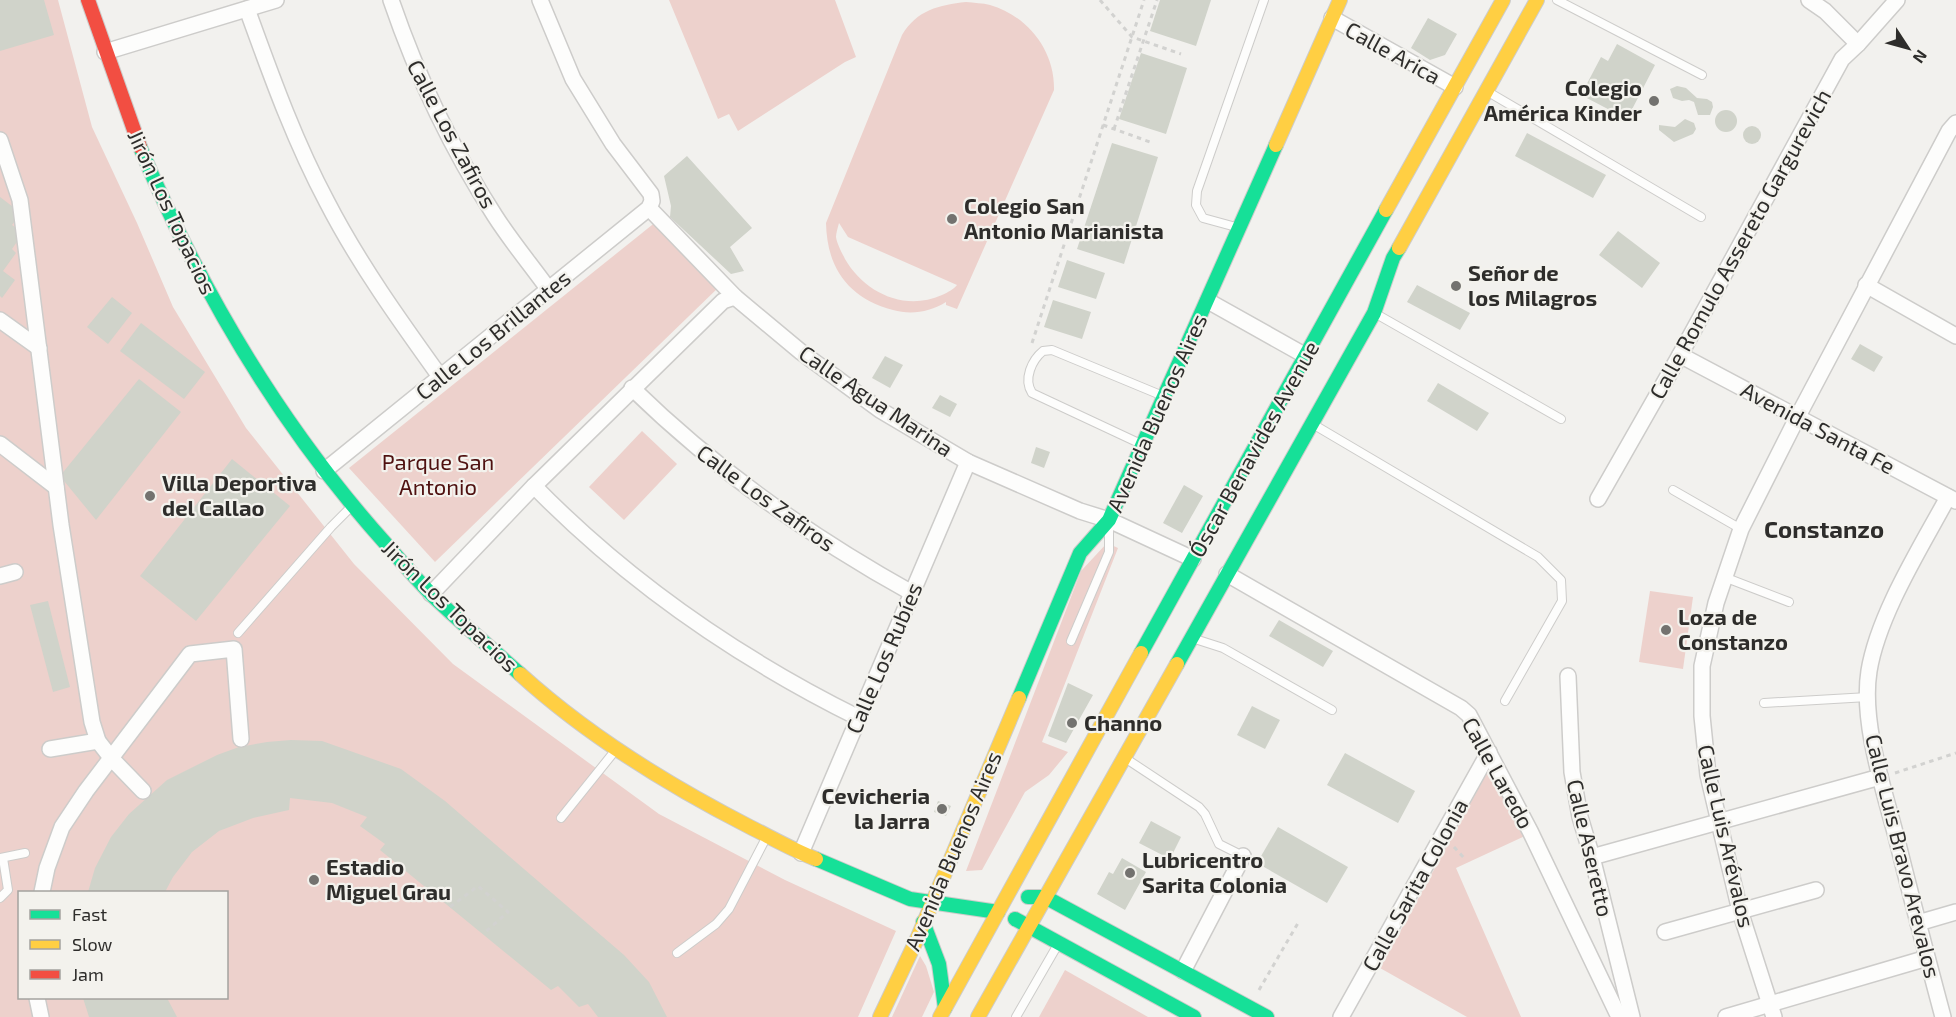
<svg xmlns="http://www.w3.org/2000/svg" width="1956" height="1017" font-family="'Exo 2',sans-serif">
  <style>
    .green { fill: #edd1cc; fill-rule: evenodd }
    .building { fill: #d0d3ca }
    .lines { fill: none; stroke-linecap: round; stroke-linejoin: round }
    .lane-casing { stroke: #cdccca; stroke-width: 10 }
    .street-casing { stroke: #cdccca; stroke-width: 18 }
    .fast-casing { stroke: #cdccca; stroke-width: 16 }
    .slow-casing { stroke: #cdccca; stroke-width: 16 }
    .jam-casing { stroke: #cdccca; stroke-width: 16 }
    .path { stroke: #d2d2d0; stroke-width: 3; stroke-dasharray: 4.5 4.5; stroke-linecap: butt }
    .lane { stroke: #fdfdfc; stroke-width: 8 }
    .street { stroke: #fdfdfc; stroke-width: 15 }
    .fast { stroke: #16e098; stroke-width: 14 }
    .slow { stroke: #ffcf43; stroke-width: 14 }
    .jam { stroke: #f24e42; stroke-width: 14 }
    .poi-dot { fill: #73726f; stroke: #f3f2ed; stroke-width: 2 }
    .labels { text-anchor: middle; stroke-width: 4.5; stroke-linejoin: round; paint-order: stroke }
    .street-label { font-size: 22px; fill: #2e2d2b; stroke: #f3f2ed }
    .poi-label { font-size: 22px; font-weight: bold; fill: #2e2d2b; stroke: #f3f2ed; text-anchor: start }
    .park-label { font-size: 22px; fill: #4f1110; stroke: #f3f2ed }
    .neighbourhood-label { font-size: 24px; font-weight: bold; fill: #2e2d2b; stroke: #f3f2ed }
  </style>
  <rect width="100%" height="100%" fill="#f2f1ee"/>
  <g class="green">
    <path d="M 0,0 L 58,0 L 92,127 L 137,223 L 173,307 L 246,428 L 354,564 L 453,664 L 659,814 L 785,880 L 896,931 L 858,1017 L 0,1017 ZM 20,892 L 226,892 L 226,998 L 20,998 Z"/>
    <path d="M 669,0 L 835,0 L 856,57 L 845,62 L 738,131 L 729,114 L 718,119 Z"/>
    <path d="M 966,2 C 974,3 983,3 990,5 C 1028,16 1055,51 1054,90 L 957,309 L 946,305 L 946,302 C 930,312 911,315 893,310 C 848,298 827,268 826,223 L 902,35 C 917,10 939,5 966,2 ZM 839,223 L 848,237 L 957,285 C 953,290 948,292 942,295 C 904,312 864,292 845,259 C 842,253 837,244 836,237 C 836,233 838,227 839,223 Z"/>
    <path d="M 657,221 L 720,286 L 435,562 L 349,468 Z"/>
    <path d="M 642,431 L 677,464 L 624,520 L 589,487 Z"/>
    <path d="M 1107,543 L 1118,548 L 1042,742 L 1068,752 L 1049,775 L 1025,792 L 982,870 L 966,871 L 1081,571 Z"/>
    <path d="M 1650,591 L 1693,597 L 1683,669 L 1639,662 Z"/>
    <path d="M 1487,773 L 1493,773 L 1527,835 L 1456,868 L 1521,1017 L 1467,1017 L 1380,968 Z"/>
    <path d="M 920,956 L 926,966 L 934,992 L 922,1017 L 892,1017 Z"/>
    <path d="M 1065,970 L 1148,1017 L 1039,1017 Z"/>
  </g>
  <g class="building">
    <path d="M 0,0 L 44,0 L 54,35 L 0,51 Z"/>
    <path d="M 1160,0 L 1211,0 L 1196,46 L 1150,31 Z"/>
    <path d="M 1428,18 L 1457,34 L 1445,55 L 1430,60 L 1411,48 Z"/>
    <path d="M 1617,44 L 1655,65 L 1627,119 L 1581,95 L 1601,57 L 1608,61 Z"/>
    <path d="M 1141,53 L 1187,68 L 1166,134 L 1119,119 Z"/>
    <path d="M 1677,86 L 1686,88 L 1697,98 L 1707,99 L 1712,102 L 1713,107 L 1710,115 L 1698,115 L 1694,102 L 1689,100 L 1682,101 L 1673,98 L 1670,89 Z"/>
    <circle cx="1726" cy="121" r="11"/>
    <path d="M 1685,119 L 1694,123 L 1696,129 L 1693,134 L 1674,142 L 1659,130 L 1659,125 L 1675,127 Z"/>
    <circle cx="1752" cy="135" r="9"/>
    <path d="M 1527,133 L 1606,175 L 1593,198 L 1515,156 Z"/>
    <path d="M 1112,143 L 1158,157 L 1124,264 L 1077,249 Z"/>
    <path d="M 687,156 L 752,228 L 730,247 L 744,271 L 731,274 L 670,217 L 671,206 L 664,176 Z"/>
    <path d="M 0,197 L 21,213 L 12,225 L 23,233 L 12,249 L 16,253 L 3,271 L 15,280 L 2,298 L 0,296 Z"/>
    <path d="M 1618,231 L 1660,263 L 1642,288 L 1599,255 Z"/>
    <path d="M 1067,260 L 1105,273 L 1096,299 L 1058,287 Z"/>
    <path d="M 1417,285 L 1470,313 L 1460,330 L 1407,302 Z"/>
    <path d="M 112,297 L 132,313 L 108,344 L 87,327 Z"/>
    <path d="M 1053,300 L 1091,312 L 1082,339 L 1044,327 Z"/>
    <path d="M 141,323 L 205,372 L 184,399 L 120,351 Z"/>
    <path d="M 1860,344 L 1883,357 L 1874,372 L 1851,359 Z"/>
    <path d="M 885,356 L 903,365 L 890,388 L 872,378 Z"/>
    <path d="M 139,379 L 181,412 L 96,520 L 60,476 Z"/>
    <path d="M 1438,383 L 1489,413 L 1477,431 L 1427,401 Z"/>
    <path d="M 940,395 L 957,404 L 950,417 L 932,408 Z"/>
    <path d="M 1036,447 L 1050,452 L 1044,468 L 1031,463 Z"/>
    <path d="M 232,459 L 290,506 L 196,621 L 140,576 Z"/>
    <path d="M 1184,485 L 1203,496 L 1182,533 L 1163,523 Z"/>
    <path d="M 48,601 L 70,687 L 53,692 L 30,605 Z"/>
    <path d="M 1279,620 L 1333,651 L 1323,667 L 1269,636 Z"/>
    <path d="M 1068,683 L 1093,695 L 1066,743 L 1048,736 Z"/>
    <path d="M 1252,706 L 1280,720 L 1265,749 L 1237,735 Z"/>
    <path d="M 291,740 L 322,741 L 401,769 L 445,801 L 624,955 L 649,982 L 667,1017 L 598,1017 L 588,1004 L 579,1007 L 558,986 L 551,990 L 380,850 L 385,844 L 360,826 L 367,817 L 332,803 L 290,798 L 289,810 L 253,818 L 219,831 L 192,852 L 173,877 L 165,892 L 88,892 L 95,868 L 111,837 L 129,814 L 167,780 L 217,755 L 239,747 L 267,742 Z"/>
    <path d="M 1345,753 L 1415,791 L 1398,823 L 1327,785 Z"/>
    <path d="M 938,801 L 951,806 L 946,816 L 934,812 Z"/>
    <path d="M 1151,821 L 1181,837 L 1170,859 L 1139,843 Z"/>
    <path d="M 1278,827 L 1348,867 L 1327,903 L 1257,863 Z"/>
    <path d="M 1122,858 L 1146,872 L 1125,910 L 1097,894 L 1109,872 L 1113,874 Z"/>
    <path d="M 83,998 L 167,998 L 177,1017 L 89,1017 Z"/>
  </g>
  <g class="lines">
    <g class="lane-casing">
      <g id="lane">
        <path d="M 1557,0 L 1702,75"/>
        <path d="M 1490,93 L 1701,217"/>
        <path d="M 1236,227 L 1203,218 L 1196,205 L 1197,191 L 1264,0"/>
        <path d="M 1378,315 L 1561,419"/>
        <path d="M 1316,426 L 1538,557 L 1561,580 L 1562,601 L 1505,701"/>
        <path d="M 1141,444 L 1032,393 C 1023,379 1032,360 1043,351 L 1052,350 L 1163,396"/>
        <path d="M 1673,490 L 1741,529"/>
        <path d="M 1724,577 L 1789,602"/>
        <path d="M 238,633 L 331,527 L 351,507"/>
        <path d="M 1195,639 L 1223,648 L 1332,710"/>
        <path d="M 1071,641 L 1109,552 L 1109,528"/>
        <path d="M 1764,703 L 1868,697"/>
        <path d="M 1128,760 L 1199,807 L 1205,814 L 1219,844 L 1243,856"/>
        <path d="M 561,818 L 614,752"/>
        <path d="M 0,858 L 25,853"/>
        <path d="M 0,898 L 8,890 L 3,858"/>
        <path d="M 677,953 L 716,924 L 729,909 L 766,838"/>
        <path d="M 1016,1017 L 1057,946"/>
      </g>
    </g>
    <g class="street-casing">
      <g id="street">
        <path d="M 391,0 C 417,76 451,148 495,216 C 511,241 531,265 549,290"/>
        <path d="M 1809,0 L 1825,11 L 1858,44"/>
        <path d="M 247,9 C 271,75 294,140 327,202 C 359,264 400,321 441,378"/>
        <path d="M 1332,18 L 1455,87"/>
        <path d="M 105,52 L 276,0"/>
        <path d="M 0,140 L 20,200 L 61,525 L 92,722 L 98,741 L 112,759 L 143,791"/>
        <path d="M 649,208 L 735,297 L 801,352 L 880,410 L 968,462 L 1080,511 L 1109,520 L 1193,559"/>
        <path d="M 1866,285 L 1956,336"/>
        <path d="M 1208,301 L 1306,356"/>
        <path d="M 0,320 L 39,348"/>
        <path d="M 1680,355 L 1956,501"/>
        <path d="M 632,388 C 716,470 809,536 912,593"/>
        <path d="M 0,444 L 56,487"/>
        <path d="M 324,471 L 649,208 L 652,201 L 651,194 L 613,144 L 573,79 L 540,0"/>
        <path d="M 534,486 C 629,583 738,658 859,718"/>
        <path d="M 1598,499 L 1680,355 L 1842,59 L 1858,44 L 1897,0"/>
        <path d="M 1227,574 L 1461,708 L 1469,715 L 1530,831 L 1619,1017"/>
        <path d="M 0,576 L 15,572"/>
        <path d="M 431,594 L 534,486 L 723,301 L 735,297"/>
        <path d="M 1568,676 L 1572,772 L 1580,817 L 1592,857 L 1632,1017"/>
        <path d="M 50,749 L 98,741"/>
        <path d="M 801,853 L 968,462"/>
        <path d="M 1592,857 L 1880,777"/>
        <path d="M 42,892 L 47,868 L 62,827 L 86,791 L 190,654 L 234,649 L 241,739"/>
        <path d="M 1918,923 L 1956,912"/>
        <path d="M 1665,932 L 1816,890"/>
        <path d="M 1183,971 L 1243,856"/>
        <path d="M 37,998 L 41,1017"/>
        <path d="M 1341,1017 L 1489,752"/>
        <path d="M 1726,1017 L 1927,958"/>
        <path d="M 1774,1017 L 1740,911 L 1708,775 L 1702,716 L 1702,666 L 1716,603 L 1741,529 L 1797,418 L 1949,131 L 1956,123"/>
        <path d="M 1943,1017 C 1927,957 1911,897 1896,836 C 1883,787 1861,721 1869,671 C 1878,615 1921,547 1948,497"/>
      </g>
    </g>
    <g class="fast-casing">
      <g id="fast">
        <path d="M 140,147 C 201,292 281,427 386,544 C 401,561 416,579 432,595 C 460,622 491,648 520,674"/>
        <path d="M 1141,653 L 1386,210"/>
        <path d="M 1177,664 L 1374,313 L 1393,258 L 1399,248"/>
        <path d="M 1019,698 L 1080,553 L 1109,520 L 1276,145"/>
        <path d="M 816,859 L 910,899 L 998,912"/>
        <path d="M 1028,897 L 1045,897 L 1267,1017"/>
        <path d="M 1015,919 L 1194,1017"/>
        <path d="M 923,922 L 939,964 L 945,1008"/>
      </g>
    </g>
    <g class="slow-casing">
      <g id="slow">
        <path d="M 1276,145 L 1340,0"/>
        <path d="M 1386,210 L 1503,0"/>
        <path d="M 1399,248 L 1537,0"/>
        <path d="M 520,674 C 588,736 668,785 750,827 C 772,838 793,850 816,859"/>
        <path d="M 880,1017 L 917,939 L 1019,698"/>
        <path d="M 940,1017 L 1141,653"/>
        <path d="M 978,1017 L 1177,664"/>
      </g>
    </g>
    <g class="jam-casing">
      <path id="jam" d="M 88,0 L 140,147"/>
    </g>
    <g class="path">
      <path d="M 1100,0 L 1132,37 L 1181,54"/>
      <path d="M 1103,125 L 1150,142"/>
      <path d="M 1114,129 L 1157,0"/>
      <path d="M 1032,343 L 1144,0"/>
      <path d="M 1895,773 L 1956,753"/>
      <path d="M 1454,847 L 1465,859"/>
      <path d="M 450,907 L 478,886 L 508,912 L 483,934"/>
      <path d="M 1259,990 L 1298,923"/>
    </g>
    <use href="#lane" class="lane"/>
    <use href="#street" class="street"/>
    <use href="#fast" class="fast"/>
    <use href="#slow" class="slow"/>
    <use href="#jam" class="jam"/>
  </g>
  <g class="poi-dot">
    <circle cx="1654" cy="101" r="6"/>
    <circle cx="952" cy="219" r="6"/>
    <circle cx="1456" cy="286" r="6"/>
    <circle cx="150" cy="496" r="6"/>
    <circle cx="1666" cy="630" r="6"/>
    <circle cx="1072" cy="723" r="6"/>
    <circle cx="942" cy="809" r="6"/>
    <circle cx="1130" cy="873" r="6"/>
    <circle cx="314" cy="880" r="6"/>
  </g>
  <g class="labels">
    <g class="street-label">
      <text transform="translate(1393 53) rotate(29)" y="8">Calle Arica</text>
      <text transform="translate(452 134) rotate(62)" y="8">Calle Los Zafiros</text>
      <text transform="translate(172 212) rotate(65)" y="8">Jirón Los Topacios</text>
      <text transform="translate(1740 244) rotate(-61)" y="8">Calle Romulo Assereto Gargurevich</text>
      <text transform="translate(493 335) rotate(-39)" y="8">Calle Los Brillantes</text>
      <text transform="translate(876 401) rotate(34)" y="8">Calle Agua Marina</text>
      <text transform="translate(1157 413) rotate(-66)" y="8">Avenida Buenos Aires</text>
      <text transform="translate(1818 428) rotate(28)" y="8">Avenida Santa Fe</text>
      <text transform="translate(1254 449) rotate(-61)" y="8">Óscar Benavides Avenue</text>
      <text transform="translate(766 498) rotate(36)" y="8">Calle Los Zafiros</text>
      <text transform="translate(450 606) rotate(44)" y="8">Jirón Los Topacios</text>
      <text transform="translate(884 658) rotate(-67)" y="8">Calle Los Rubíes</text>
      <text transform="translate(1498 773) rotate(61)" y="8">Calle Laredo</text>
      <text transform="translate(1726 836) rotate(77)" y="8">Calle Luis Arévalos</text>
      <text transform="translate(1590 848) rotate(77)" y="8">Calle Aseretto</text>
      <text transform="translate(953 851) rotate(-67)" y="8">Avenida Buenos Aires</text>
      <text transform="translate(1903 856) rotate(76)" y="8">Calle Luis Bravo Arevalos</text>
      <text transform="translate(1415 885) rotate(-61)" y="8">Calle Sarita Colonia</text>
    </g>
    <g class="poi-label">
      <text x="1642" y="96" text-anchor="end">Colegio<tspan x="1642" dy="25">América Kinder</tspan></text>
      <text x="964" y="214">Colegio San<tspan x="964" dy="25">Antonio Marianista</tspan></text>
      <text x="1468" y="281">Señor de<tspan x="1468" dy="25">los Milagros</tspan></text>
      <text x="162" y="491">Villa Deportiva<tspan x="162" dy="25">del Callao</tspan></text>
      <text x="1678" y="625">Loza de<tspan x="1678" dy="25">Constanzo</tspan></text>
      <text x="1084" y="731">Channo</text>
      <text x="930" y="804" text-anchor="end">Cevicheria<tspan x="930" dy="25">la Jarra</tspan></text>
      <text x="1142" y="868">Lubricentro<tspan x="1142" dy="25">Sarita Colonia</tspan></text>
      <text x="326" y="875">Estadio<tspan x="326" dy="25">Miguel Grau</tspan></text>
    </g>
    <g class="park-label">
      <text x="438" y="470">Parque San<tspan x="438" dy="25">Antonio</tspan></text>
    </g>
    <g class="neighbourhood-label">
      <text x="1824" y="538">Constanzo</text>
    </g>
  </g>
  <rect x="18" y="891" width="210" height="108" fill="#f3f2ed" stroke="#a4a39f" stroke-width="1.5"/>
  <rect x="30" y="910" width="30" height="9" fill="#16e098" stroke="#a4a39f" stroke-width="1.5"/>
  <text x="72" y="921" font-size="18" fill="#2e2d2b">Fast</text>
  <rect x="30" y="940" width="30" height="9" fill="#ffcf43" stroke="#a4a39f" stroke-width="1.5"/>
  <text x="72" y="951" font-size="18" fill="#2e2d2b">Slow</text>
  <rect x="30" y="970" width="30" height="9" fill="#f24e42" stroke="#a4a39f" stroke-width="1.5"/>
  <text x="72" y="981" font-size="18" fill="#2e2d2b">Jam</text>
  <g transform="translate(1908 48) rotate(126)" stroke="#f3f2ed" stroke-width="4.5" paint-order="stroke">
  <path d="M0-4.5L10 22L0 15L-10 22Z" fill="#2e2d2b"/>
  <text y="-9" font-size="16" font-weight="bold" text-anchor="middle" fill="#2e2d2b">N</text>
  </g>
</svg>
